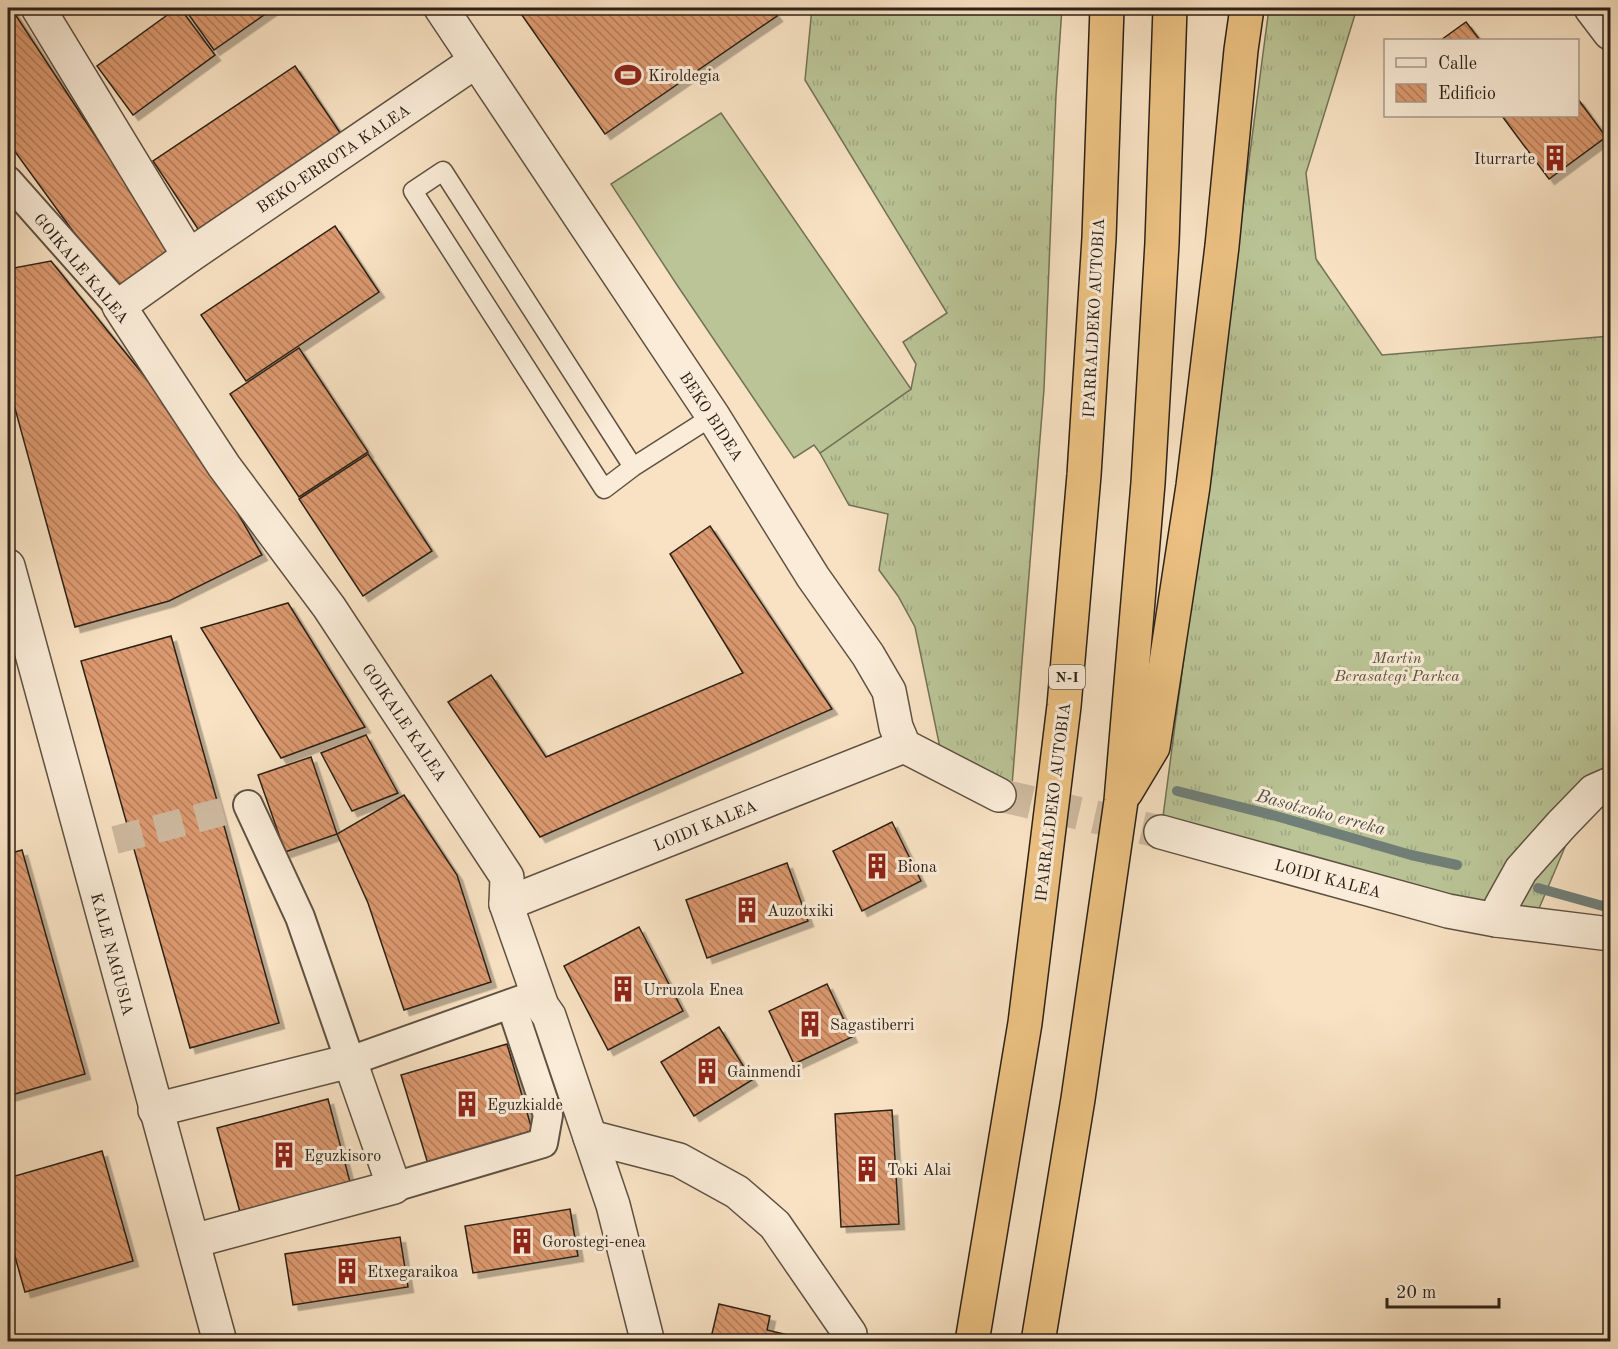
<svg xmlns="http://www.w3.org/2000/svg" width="1618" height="1349" font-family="'Old Standard TT',serif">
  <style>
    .grass { fill: url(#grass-tufts); stroke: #737256; stroke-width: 1.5 }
    .garden { fill: #bac496; stroke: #737256; stroke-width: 1.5 }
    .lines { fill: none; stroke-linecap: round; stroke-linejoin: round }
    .stream { stroke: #707f78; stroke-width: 10 }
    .building { fill: url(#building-back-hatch); stroke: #2c2117; stroke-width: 1.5; filter: url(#shadow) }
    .pedestrian-tunnel { stroke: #cfbba1; stroke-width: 28; stroke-dasharray: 28 14; stroke-linecap: butt }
    .minor-tunnel { stroke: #cfbba1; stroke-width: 33; stroke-dasharray: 33 16; stroke-linecap: butt }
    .service-casing { stroke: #5f5142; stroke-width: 21 }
    .pedestrian-casing { stroke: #5f5142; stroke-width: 32 }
    .minor-casing { stroke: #5f5142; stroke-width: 36 }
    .motorway-casing { stroke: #2c2117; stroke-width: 36 }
    .service { stroke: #faecd8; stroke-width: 18 }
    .pedestrian { stroke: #faecd8; stroke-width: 28 }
    .minor { stroke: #faecd8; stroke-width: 33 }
    .motorway { stroke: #ecc182; stroke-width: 33 }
    .labels { text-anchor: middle; stroke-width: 6; stroke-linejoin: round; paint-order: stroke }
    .shield { fill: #faecd8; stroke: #6a5e51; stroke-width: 1.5 }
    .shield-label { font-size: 15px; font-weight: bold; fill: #2c2117 }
    .poi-label { font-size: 16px; fill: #2c2117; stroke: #faecd8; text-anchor: start }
    .street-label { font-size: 16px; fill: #2c2117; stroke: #faecd8 }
    .park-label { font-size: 16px; font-style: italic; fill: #57523d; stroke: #faecd8 }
    .water-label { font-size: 18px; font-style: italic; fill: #4e5047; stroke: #faecd8 }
  </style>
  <defs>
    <pattern id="grass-tufts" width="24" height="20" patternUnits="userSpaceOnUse" patternTransform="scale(1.5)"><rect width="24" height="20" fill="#bac496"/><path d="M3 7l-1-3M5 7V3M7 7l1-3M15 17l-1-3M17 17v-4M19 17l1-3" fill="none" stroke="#a0a881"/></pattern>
    <pattern id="building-back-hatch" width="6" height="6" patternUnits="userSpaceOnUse" patternTransform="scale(1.5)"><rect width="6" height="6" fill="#dc996f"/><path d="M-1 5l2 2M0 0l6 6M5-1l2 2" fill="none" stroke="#b37c5a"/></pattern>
    <filter id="shadow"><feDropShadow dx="5.5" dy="5.5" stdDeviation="0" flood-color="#0004"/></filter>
  </defs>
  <rect width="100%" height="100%" fill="#f8e2c3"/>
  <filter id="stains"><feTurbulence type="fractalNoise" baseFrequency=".00333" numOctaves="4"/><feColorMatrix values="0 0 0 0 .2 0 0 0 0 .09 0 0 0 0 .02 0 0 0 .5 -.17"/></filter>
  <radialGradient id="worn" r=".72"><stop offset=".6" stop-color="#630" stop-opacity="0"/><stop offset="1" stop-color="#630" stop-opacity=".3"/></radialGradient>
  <g class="grass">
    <path d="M 812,8 L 1062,8 L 1056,95 L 1044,389 L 1011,798 L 944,767 L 915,627 L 898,596 L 879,570 L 888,514 L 849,505 L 820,453 L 911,389 L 916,364 L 903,342 L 947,313 L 805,80 Z"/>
    <path d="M 1269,8 L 1357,8 L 1306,173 L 1316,259 L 1382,355 L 1610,336 L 1610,756 L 1584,802 L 1535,918 L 1161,832 Z"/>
  </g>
  <path class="garden" d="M 721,113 L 911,389 L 820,453 L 814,445 L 794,458 L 677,285 L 611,184 Z"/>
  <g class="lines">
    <g class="stream">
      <path d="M 1177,791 L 1276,816 L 1411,855 L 1457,865"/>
      <path d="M 1538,888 L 1610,908"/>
    </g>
  </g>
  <g class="building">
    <path d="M 8,8 L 11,8 L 171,251 L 115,289 L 8,142 Z"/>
    <path d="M 177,8 L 180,8 L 215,55 L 133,115 L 97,66 Z"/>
    <path d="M 184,8 L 274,8 L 214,50 Z"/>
    <path d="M 517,8 L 771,8 L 777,16 L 605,134 Z"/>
    <path d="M 1466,22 L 1480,40 L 1441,40 Z"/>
    <path d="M 295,66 L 341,134 L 198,229 L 153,161 Z"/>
    <path d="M 1578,99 L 1606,137 L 1549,179 L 1502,116 L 1578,116 Z"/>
    <path d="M 335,226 L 379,292 L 246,381 L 201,315 Z"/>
    <path d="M 51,261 L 193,436 L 262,555 L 169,601 L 75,627 L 8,383 L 8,269 Z"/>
    <path d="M 299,348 L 368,452 L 299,497 L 230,394 Z"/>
    <path d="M 368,454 L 432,551 L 363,596 L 299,499 Z"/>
    <path d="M 710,526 L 832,709 L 540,837 L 448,702 L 491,675 L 546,757 L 743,673 L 670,554 Z"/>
    <path d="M 288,603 L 365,727 L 281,758 L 201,628 Z"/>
    <path d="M 171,636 L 279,1023 L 190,1048 L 81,661 Z"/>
    <path d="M 366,735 L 398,793 L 352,811 L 321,753 Z"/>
    <path d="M 311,757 L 337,834 L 285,852 L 258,775 Z"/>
    <path d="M 404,795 L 457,875 L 491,982 L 404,1010 L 368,903 L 337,834 Z"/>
    <path d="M 892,822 L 921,881 L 862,911 L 833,851 Z"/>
    <path d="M 22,850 L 85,1074 L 8,1096 L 8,854 Z"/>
    <path d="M 787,863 L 808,921 L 707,958 L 686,900 Z"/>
    <path d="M 639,927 L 683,1011 L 608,1050 L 564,966 Z"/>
    <path d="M 827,984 L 852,1037 L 794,1064 L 769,1011 Z"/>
    <path d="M 719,1027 L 752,1080 L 694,1116 L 661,1062 Z"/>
    <path d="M 507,1044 L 533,1133 L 428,1164 L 401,1075 Z"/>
    <path d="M 328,1099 L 350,1182 L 240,1212 L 217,1128 Z"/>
    <path d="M 892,1110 L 899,1224 L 841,1227 L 835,1114 Z"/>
    <path d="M 102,1151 L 133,1261 L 25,1292 L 8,1232 L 8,1178 Z"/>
    <path d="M 570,1209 L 578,1256 L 473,1273 L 465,1226 Z"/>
    <path d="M 400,1237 L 408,1287 L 293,1305 L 285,1254 Z"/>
    <path d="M 719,1304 L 770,1316 L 767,1330 L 817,1342 L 710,1342 Z"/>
  </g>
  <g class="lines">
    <path class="pedestrian-tunnel" d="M 115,840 L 248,805"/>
    <path class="minor-tunnel" d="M 999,795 L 1161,832"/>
    <g class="service-casing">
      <path id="service" d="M 633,467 L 443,171 L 413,191 L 604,489 L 633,467 L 713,416"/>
    </g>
    <g class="pedestrian-casing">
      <g id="pedestrian">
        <path d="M 8,181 L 119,306"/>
        <path d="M 248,805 L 300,917 L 350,1061 L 538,994"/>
        <path d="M 394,1187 L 543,1143 L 548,1115 L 511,1004"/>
      </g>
    </g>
    <g class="minor-casing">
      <g id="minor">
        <path d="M 38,8 L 189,256"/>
        <path d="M 441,8 L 713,416 L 813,577 L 868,655 L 889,691 L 896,727 L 904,746 L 999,795"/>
        <path d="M 1591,8 L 1610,33"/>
        <path d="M 476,61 L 189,256 L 119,306 L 224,466 L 329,607 L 507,877 L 506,904 L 542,1006 L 549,1016 L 613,1205 L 646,1335 L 646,1342"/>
        <path d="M 8,566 L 220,1342"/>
        <path d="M 1161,832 L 1448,911 L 1496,920 L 1610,934"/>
        <path d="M 506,904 L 904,746"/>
        <path d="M 1496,920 L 1501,906 L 1521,870 L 1562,824 L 1594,791 L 1610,784"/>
        <path d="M 155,1110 L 350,1061 L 394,1187 L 193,1241"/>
        <path d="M 590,1137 L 679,1160 L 737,1192 L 775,1225 L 850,1334 L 848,1342"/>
      </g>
    </g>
    <g class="motorway-casing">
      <g id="motorway">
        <path d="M 1126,792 L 1153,747 L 1193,486 L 1222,246 L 1241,50 L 1247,8"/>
        <path d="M 972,1342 L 1025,1023 L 1064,706 L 1084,475 L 1099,238 L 1107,8"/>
        <path d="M 1038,1342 L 1078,1099 L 1121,801 L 1148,483 L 1162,243 L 1170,8"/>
      </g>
    </g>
    <use href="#service" class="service"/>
    <use href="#pedestrian" class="pedestrian"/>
    <use href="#minor" class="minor"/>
    <use href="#motorway" class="motorway"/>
  </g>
  <defs>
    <g id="stadium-bare" transform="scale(2.07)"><path d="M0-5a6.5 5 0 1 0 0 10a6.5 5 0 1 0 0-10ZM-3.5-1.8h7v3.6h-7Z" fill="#8f2418" stroke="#faecd8" stroke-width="2.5" paint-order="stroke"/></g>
    <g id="building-bare" transform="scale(2.07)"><path d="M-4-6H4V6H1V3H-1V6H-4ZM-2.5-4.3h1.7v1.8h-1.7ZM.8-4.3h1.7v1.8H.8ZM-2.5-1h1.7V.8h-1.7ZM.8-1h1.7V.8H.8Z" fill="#8f2418" stroke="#faecd8" stroke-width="2.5" paint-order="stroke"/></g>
  </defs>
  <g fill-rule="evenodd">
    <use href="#stadium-bare" x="628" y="75"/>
    <use href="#building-bare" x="1555" y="158"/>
    <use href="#building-bare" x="877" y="866"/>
    <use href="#building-bare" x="747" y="910"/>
    <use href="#building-bare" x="623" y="989"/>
    <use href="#building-bare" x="810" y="1024"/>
    <use href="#building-bare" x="707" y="1071"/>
    <use href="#building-bare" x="467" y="1104"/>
    <use href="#building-bare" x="284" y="1155"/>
    <use href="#building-bare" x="867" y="1169"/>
    <use href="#building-bare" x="522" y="1241"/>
    <use href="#building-bare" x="347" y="1271"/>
  </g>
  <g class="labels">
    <rect class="shield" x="1049" y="665" width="36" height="24" rx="4.5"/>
    <g class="shield-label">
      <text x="1067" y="682">N-I</text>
    </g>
    <g class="poi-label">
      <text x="648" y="81">Kiroldegia</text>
      <text x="1535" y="164" text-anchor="end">Iturrarte</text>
      <text x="897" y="872">Biona</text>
      <text x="767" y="916">Auzotxiki</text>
      <text x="643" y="995">Urruzola Enea</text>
      <text x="830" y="1030">Sagastiberri</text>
      <text x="727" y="1077">Gainmendi</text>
      <text x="487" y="1110">Eguzkialde</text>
      <text x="304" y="1161">Eguzkisoro</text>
      <text x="887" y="1175">Toki Alai</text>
      <text x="542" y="1247">Gorostegi-enea</text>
      <text x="367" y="1277">Etxegaraikoa</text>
    </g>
    <g class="street-label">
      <text transform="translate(333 158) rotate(-34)" y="6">BEKO-ERROTA KALEA</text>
      <text transform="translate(82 268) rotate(50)" y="6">GOIKALE KALEA</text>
      <text transform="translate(1093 318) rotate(-87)" y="6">IPARRALDEKO AUTOBIA</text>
      <text transform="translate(712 416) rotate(57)" y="6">BEKO BIDEA</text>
      <text transform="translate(405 722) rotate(56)" y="6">GOIKALE KALEA</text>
      <text transform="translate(1052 802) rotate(-83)" y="6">IPARRALDEKO AUTOBIA</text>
      <text transform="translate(705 825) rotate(-22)" y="6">LOIDI KALEA</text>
      <text transform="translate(1328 878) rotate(15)" y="6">LOIDI KALEA</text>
      <text transform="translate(113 954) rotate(75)" y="6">KALE NAGUSIA</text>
    </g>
    <g class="park-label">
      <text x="1397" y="663">Martin<tspan x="1397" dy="18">Berasategi Parkea</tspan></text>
    </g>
    <g class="water-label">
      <text transform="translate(1321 812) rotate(15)" y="6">Basotxoko erreka</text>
    </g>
  </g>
  <rect width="1618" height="1349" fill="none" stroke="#f8e2c3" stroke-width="30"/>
  <rect x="9" y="9" width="1600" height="1331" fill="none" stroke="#2c2117" stroke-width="3"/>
  <rect x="15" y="15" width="1588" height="1319" fill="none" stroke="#2c2117" stroke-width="1.5"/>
  <rect x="1384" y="39" width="195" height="78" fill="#faecd8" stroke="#a89b8b" stroke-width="1.5"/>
  <rect x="1396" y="58" width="30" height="9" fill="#faecd8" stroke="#a89b8b" stroke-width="1.5"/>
  <text x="1438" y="69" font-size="18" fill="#2c2117">Calle</text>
  <rect x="1396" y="84" width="30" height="18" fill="url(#building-back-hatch)" stroke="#a89b8b" stroke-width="1.5"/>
  <text x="1438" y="99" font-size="18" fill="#2c2117">Edificio</text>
  <path d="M1387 1298v9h112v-9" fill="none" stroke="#2c2117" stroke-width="3"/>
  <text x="1396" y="1298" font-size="18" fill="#2c2117" stroke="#faecd8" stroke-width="4.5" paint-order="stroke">20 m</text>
  <rect width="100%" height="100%" filter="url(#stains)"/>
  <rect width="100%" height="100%" fill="url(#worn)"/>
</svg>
